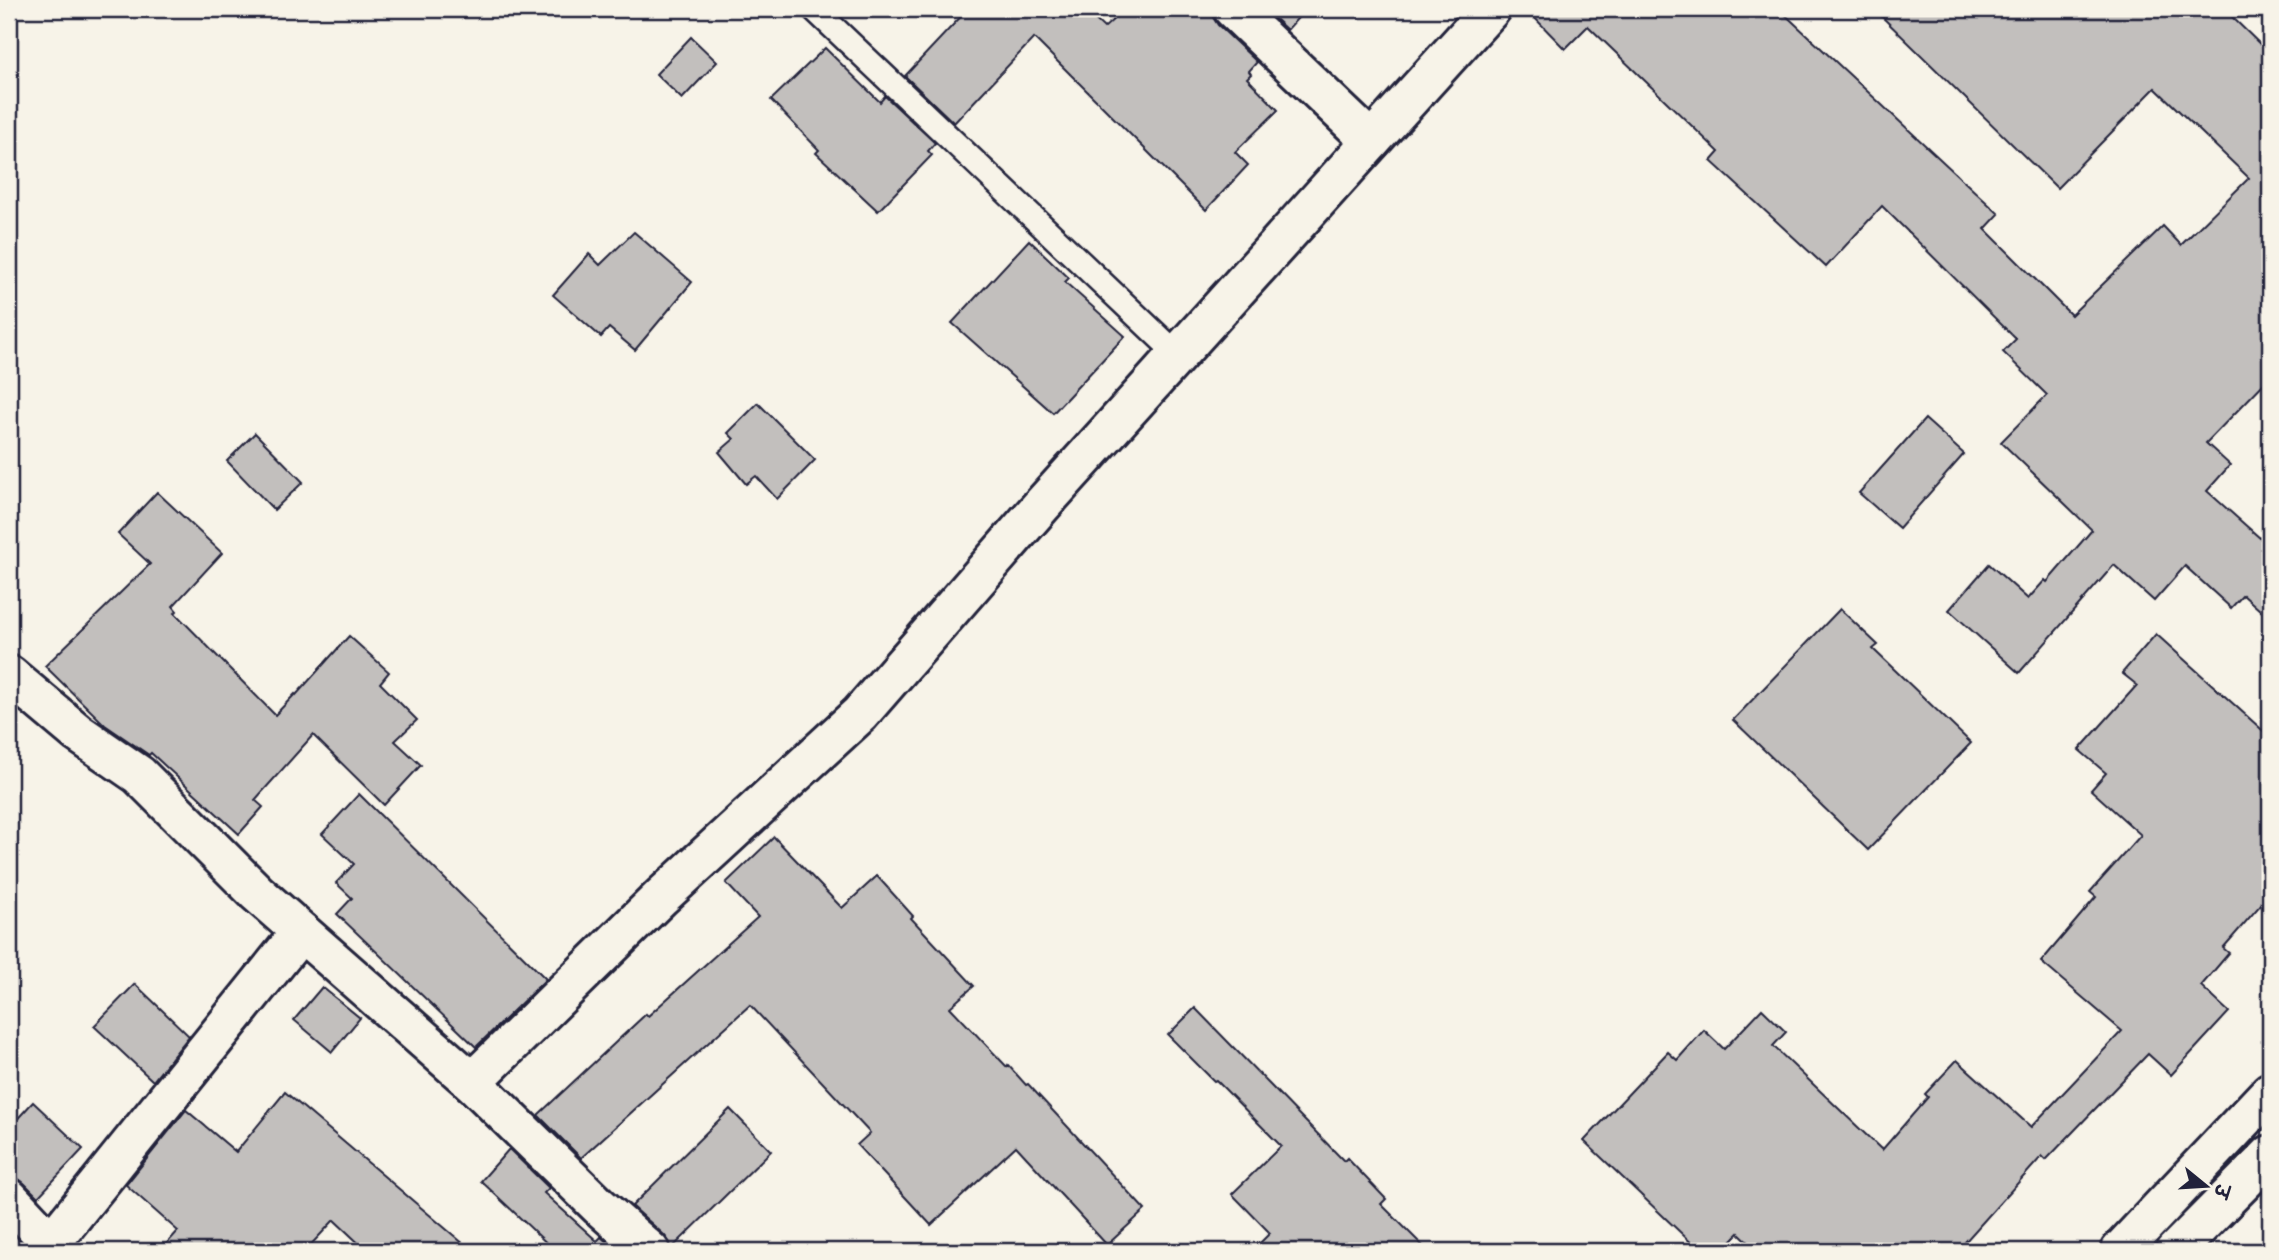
<svg xmlns="http://www.w3.org/2000/svg" width="2279" height="1260" font-family="Mynerve,'Playpen Sans Deva',sans-serif">
  <style>
    .building { fill: #c2bfbd; stroke: #22223b; stroke-width: 2 }
    .lines { fill: none; stroke-linecap: round; stroke-linejoin: round }
    .service-casing { stroke: #22223b; stroke-width: 28 }
    .minor-casing { stroke: #22223b; stroke-width: 44 }
    .trunk-casing { stroke: #22223b; stroke-width: 44 }
    .service { stroke: #f7f3e8; stroke-width: 23 }
    .minor { stroke: #f7f3e8; stroke-width: 38 }
    .trunk { stroke: #f7f3e8; stroke-width: 38 }
  </style>
  <rect width="100%" height="100%" fill="#f7f3e8"/>
  <filter id="ink" filterUnits="userSpaceOnUse"><feTurbulence type="fractalNoise" baseFrequency=".0143" numOctaves="2"/><feDisplacementMap in="SourceGraphic" scale="14" xChannelSelector="R" yChannelSelector="G"/><feConvolveMatrix kernelMatrix="1 2 1 2 8 2 1 2 1" color-interpolation-filters="sRGB"/></filter>
  <g filter="url(#ink)">
    <g class="building">
      <path d="M 968,9 L 1084,9 L 1104,28 L 1125,9 L 1212,9 L 1212,16 L 1218,25 L 1257,62 L 1249,71 L 1251,74 L 1247,78 L 1278,110 L 1235,152 L 1248,165 L 1206,210 L 1034,38 L 954,123 L 905,76 Z"/>
      <path d="M 1264,9 L 1306,9 L 1287,30 Z"/>
      <path d="M 1526,9 L 1779,9 L 1999,214 L 1985,229 L 2071,315 L 2163,226 L 2181,245 L 2249,178 L 2155,88 L 2057,188 L 1874,9 L 2224,9 L 2270,54 L 2270,377 L 2206,443 L 2230,465 L 2207,491 L 2270,547 L 2270,619 L 2243,595 L 2231,608 L 2185,566 L 2154,601 L 2114,565 L 2019,673 L 1949,610 L 1989,564 L 2028,599 L 2045,580 L 2047,582 L 2092,530 L 2001,442 L 2047,395 L 2003,352 L 2016,339 L 1882,206 L 1826,267 L 1711,161 L 1719,152 L 1588,26 L 1565,49 Z"/>
      <path d="M 691,37 L 717,62 L 682,99 L 656,74 Z"/>
      <path d="M 825,48 L 880,102 L 885,96 L 935,143 L 928,151 L 932,155 L 878,211 L 816,153 L 819,150 L 771,100 Z"/>
      <path d="M 634,232 L 692,282 L 635,350 L 609,328 L 601,337 L 553,295 L 589,254 L 600,265 Z"/>
      <path d="M 1029,240 L 1069,278 L 1065,282 L 1125,336 L 1053,413 L 952,323 Z"/>
      <path d="M 758,403 L 815,460 L 777,499 L 756,476 L 746,484 L 719,452 L 734,439 L 728,433 Z"/>
      <path d="M 1925,419 L 1964,454 L 1899,528 L 1859,493 Z"/>
      <path d="M 255,433 L 303,482 L 274,510 L 227,461 Z"/>
      <path d="M 157,492 L 222,553 L 173,606 L 177,611 L 175,613 L 275,715 L 295,694 L 296,695 L 349,636 L 389,672 L 380,683 L 417,720 L 395,741 L 421,765 L 384,805 L 313,735 L 255,800 L 263,807 L 239,834 L 151,753 L 149,755 L 105,725 L 45,666 L 150,564 L 118,534 Z"/>
      <path d="M 1840,609 L 1878,645 L 1873,649 L 1971,743 L 1868,850 L 1733,720 Z"/>
      <path d="M 2156,634 L 2270,737 L 2270,894 L 2223,948 L 2229,953 L 2201,986 L 2229,1012 L 2171,1075 L 2148,1054 L 2046,1160 L 2042,1156 L 1957,1251 L 1758,1251 L 1739,1233 L 1721,1251 L 1700,1251 L 1584,1141 L 1668,1052 L 1677,1060 L 1704,1030 L 1724,1049 L 1762,1009 L 1786,1032 L 1773,1046 L 1882,1150 L 1928,1097 L 1925,1094 L 1957,1060 L 2031,1127 L 2122,1031 L 2041,962 L 2096,897 L 2090,892 L 2141,835 L 2091,790 L 2106,773 L 2079,750 L 2137,685 L 2122,673 Z"/>
      <path d="M 359,794 L 546,979 L 476,1047 L 337,914 L 352,898 L 336,883 L 354,864 L 322,834 Z"/>
      <path d="M 774,837 L 842,908 L 877,876 L 913,916 L 911,918 L 974,986 L 950,1007 L 1007,1067 L 1008,1065 L 1026,1085 L 1028,1084 L 1145,1210 L 1107,1245 L 1016,1146 L 931,1225 L 857,1145 L 870,1133 L 750,1005 L 581,1158 L 538,1115 L 646,1014 L 648,1016 L 758,917 L 726,883 Z"/>
      <path d="M 135,984 L 189,1036 L 153,1081 L 94,1026 Z"/>
      <path d="M 322,987 L 360,1018 L 332,1052 L 294,1020 Z"/>
      <path d="M 1195,1008 L 1344,1161 L 1347,1158 L 1386,1199 L 1381,1204 L 1428,1251 L 1252,1251 L 1270,1233 L 1232,1194 L 1281,1146 L 1216,1080 L 1214,1081 L 1168,1035 Z"/>
      <path d="M 285,1092 L 472,1251 L 367,1251 L 334,1220 L 305,1251 L 160,1251 L 178,1231 L 126,1185 L 186,1110 L 236,1152 Z"/>
      <path d="M 33,1102 L 83,1149 L 38,1197 L 24,1183 L 16,1177 L 9,1177 L 9,1128 Z"/>
      <path d="M 730,1109 L 771,1151 L 671,1249 L 670,1243 L 664,1235 L 632,1206 Z"/>
      <path d="M 509,1149 L 549,1188 L 544,1193 L 597,1241 L 601,1237 L 617,1251 L 555,1251 L 481,1181 Z"/>
    </g>
    <g class="lines">
      <g class="service-casing">
        <path id="service" d="M 814,9 L 1178,355"/>
      </g>
      <g class="minor-casing">
        <g id="minor">
          <path d="M 1233,9 L 1371,141"/>
          <path d="M 9,675 L 78,733 L 139,775 L 257,893 L 472,1082 L 599,1206 L 650,1251"/>
          <path d="M 472,1082 L 661,897 L 860,714 L 1041,506 L 1491,9"/>
          <path d="M 9,1198 L 51,1243 L 301,932"/>
        </g>
      </g>
      <g class="trunk-casing">
        <g id="trunk">
          <path d="M 2120,1251 L 2270,1092"/>
          <path d="M 2175,1251 L 2270,1155"/>
        </g>
      </g>
      <use href="#service" class="service"/>
      <use href="#minor" class="minor"/>
      <use href="#trunk" class="trunk"/>
    </g>
  </g>
  <rect width="2279" height="1260" fill="none" stroke="#f7f3e8" stroke-width="35"/>
  <rect x="18" y="18" width="2244" height="1225" fill="none" stroke="#22223b" stroke-width="2.5" filter="url(#ink)"/>
  <g transform="translate(2206 1186) rotate(108)" stroke="#f7f3e8" stroke-width="5" paint-order="stroke">
  <path d="M0-5L12 26L0 18L-12 26Z" fill="#22223b"/>
  <text y="-10" font-size="19" font-weight="bold" text-anchor="middle" fill="#22223b">उ</text>
  </g>
</svg>
